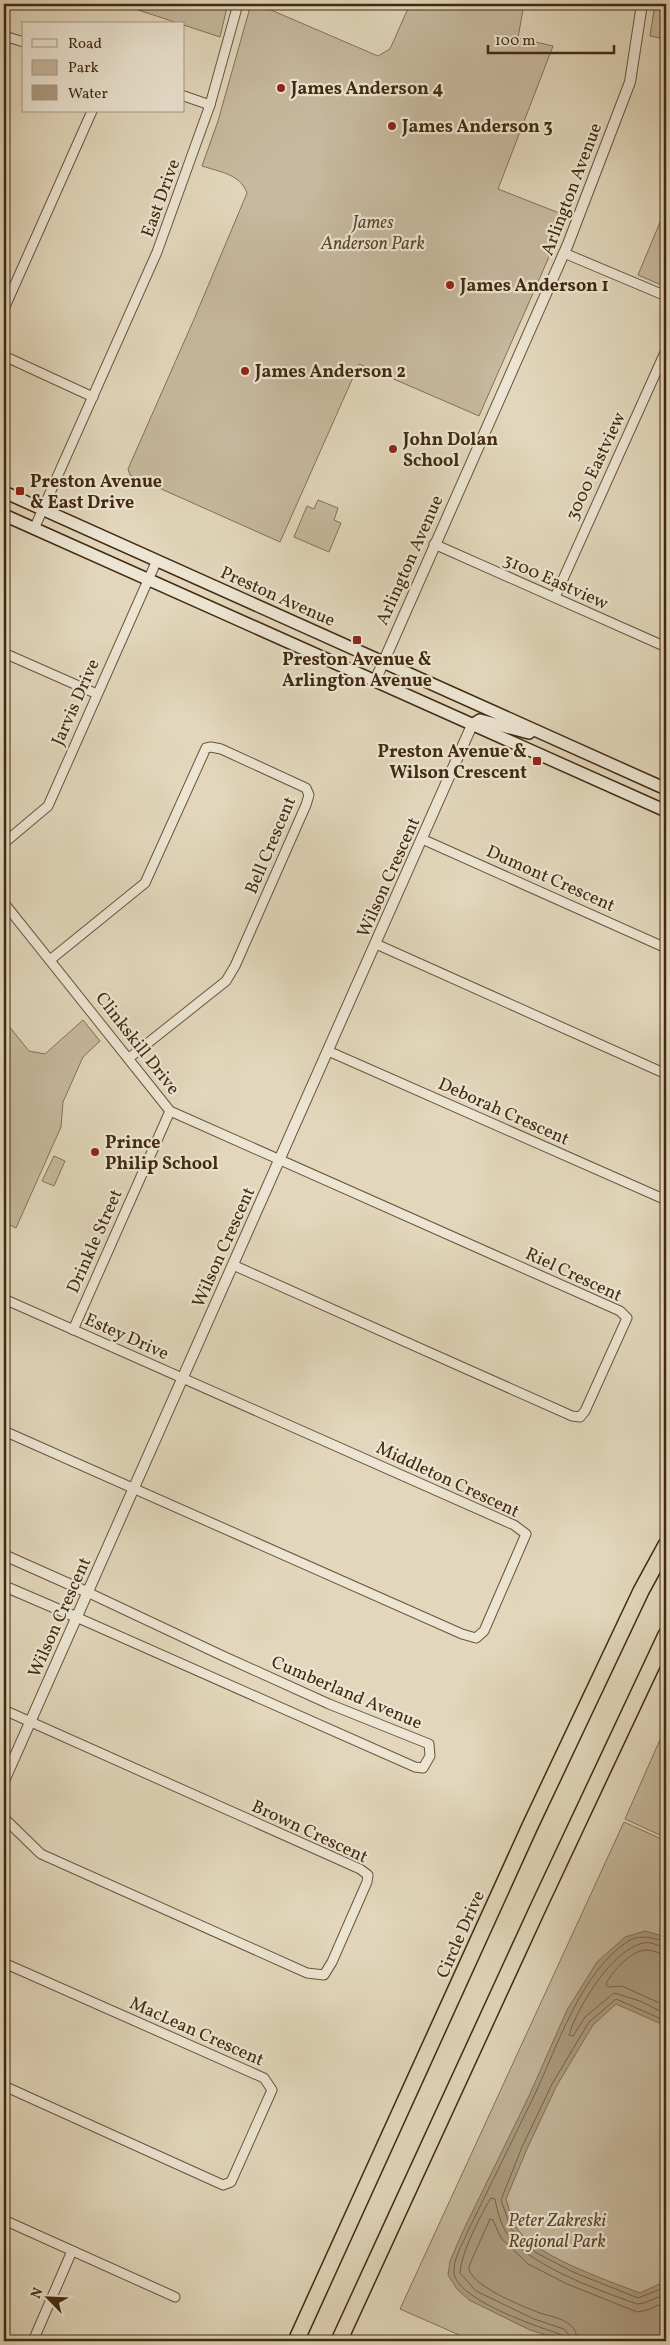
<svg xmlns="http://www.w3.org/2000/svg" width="670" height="2345" font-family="Vollkorn,serif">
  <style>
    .green { fill: #c7b99f; stroke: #847157 }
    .water { fill: #ac9c81; stroke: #826e53 }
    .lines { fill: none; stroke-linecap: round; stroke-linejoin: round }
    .shore { stroke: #776248; stroke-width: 1 }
    .minor-casing { stroke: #6a543a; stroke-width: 11 }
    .tertiary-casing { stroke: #6a543a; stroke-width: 12 }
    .secondary-casing { stroke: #42290f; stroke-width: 14 }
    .motorway-casing { stroke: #42290f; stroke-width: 18 }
    .minor { stroke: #ece5d3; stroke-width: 9 }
    .tertiary { stroke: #ece5d3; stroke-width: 10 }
    .secondary { stroke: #ece5d3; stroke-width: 11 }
    .motorway { stroke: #e2d7bc; stroke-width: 15 }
    .poi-dot { fill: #8f2418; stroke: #ece5d3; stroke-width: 2 }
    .labels { text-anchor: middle; stroke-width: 4.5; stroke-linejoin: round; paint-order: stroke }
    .poi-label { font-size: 18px; font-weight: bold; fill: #42290f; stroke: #ece5d3; text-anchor: start }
    .street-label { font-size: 18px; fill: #42290f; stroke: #ece5d3 }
    .park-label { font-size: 18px; font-style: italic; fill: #5d462c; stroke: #ece5d3 }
  </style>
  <rect width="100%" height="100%" fill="#e2d7bc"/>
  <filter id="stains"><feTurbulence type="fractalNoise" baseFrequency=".004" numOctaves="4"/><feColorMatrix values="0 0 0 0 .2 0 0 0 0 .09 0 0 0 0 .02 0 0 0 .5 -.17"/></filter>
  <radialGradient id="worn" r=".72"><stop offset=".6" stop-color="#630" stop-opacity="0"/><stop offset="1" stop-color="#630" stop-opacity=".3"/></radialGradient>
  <g class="green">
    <path d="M 120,4 L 220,4 L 227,7 L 220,37 Z"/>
    <path d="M 251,4 L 257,4 L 378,56 L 390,49 L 410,4 L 524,4 L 518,38 L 553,46 L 498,189 L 567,216 L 479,416 L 359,364 L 280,542 L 130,475 L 128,469 L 195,317 L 247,193 C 240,174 220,172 202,166 L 218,121 Z"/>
    <path d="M 655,4 L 666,4 L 666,39 L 650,36 Z"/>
    <path d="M 666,208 L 666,287 L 638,275 Z"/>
    <path d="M 318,500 L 338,508 L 334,520 L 341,523 L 329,552 L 294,537 L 307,506 L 314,509 Z"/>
    <path d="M 4,1020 L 29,1051 L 45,1054 L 83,1020 L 100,1041 L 83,1057 L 63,1102 L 61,1127 L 16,1228 L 4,1222 Z"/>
    <path d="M 54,1156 L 65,1161 L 54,1186 L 42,1181 Z"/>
    <path d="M 666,1726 L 666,1820 L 660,1835 L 625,1819 Z"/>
    <path d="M 624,1822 L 666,1841 L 666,2341 L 473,2341 L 400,2309 Z"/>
  </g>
  <path class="water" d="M 645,1931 L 666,1937 L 666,2026 L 616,2004 L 593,2025 L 556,2087 L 527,2149 L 506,2199 C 509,2208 511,2217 515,2225 C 529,2254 609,2281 640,2293 L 666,2281 L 666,2341 L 565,2341 L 530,2330 L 469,2300 L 457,2289 L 448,2275 L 450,2261 L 463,2231 L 529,2096 L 567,2010 L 597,1962 L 625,1937 Z"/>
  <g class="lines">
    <g class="shore">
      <path d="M 666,1947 C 658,1947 652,1941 643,1943 C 612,1950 578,2006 569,2035 L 573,2036 L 585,2017 L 614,1993 L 640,2001 L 666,2014"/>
      <path d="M 666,1955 C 659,1954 654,1950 647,1950 C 631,1950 612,1971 606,1984 L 608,1987 L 622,1986 L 666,2006"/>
      <path d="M 666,2021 L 616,1999 L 589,2022 L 552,2084 L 522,2147 L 501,2200 L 511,2229 L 535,2252 L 573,2272 L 638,2298 L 666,2287"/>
      <path d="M 563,2341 L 560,2334 C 538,2327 455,2299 454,2272 C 453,2259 463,2244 467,2233 C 489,2187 512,2142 534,2096 C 557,2048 580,1973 627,1942 C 641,1933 652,1939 666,1941"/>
      <path d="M 570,2341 L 569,2335 L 564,2329 L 534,2319 L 476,2291 L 460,2273 C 461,2253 480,2216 491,2198 L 495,2199 C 497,2210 501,2224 506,2232 C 526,2265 601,2291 637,2304 L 644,2303 L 666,2294"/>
      <path d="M 577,2341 C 577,2334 575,2328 569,2324 C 561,2318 549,2316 540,2313 C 524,2307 466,2284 469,2266 L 490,2219 L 493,2220 L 501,2238 L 528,2264 L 567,2284 L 637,2312 L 647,2310 L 666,2302"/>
    </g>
    <g class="minor-casing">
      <g id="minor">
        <path d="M 4,36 L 24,42"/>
        <path d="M 184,96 L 210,105"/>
        <path d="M 564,253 L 666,296"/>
        <path d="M 4,309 L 92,111"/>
        <path d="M 4,356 L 93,397"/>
        <path d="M 34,529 L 157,252 L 210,105 L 238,4"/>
        <path d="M 434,544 L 666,647"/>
        <path d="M 555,597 L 666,350"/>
        <path d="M 4,653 L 97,694"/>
        <path d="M 422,839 L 666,948"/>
        <path d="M 4,843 L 48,806 L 157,560"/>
        <path d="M 4,903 L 170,1111 L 620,1311 L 627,1318 L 585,1411 L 580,1417 L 572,1416 L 233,1265"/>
        <path d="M 376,944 L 666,1074"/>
        <path d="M 50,960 L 145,883 L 206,748 L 211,747 L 221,749 L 306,788 L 309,795 L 306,805 L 235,966 L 226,981 L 129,1058"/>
        <path d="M 328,1051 L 666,1200"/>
        <path d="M 4,1299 L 514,1525 L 526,1534 L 484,1631 L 476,1638 L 462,1634 L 4,1431"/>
        <path d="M 73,1330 L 170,1111"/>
        <path d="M 76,1617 L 415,1767 L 423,1768 L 430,1756 L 429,1744 L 329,1704 L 223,1656 L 87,1592"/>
        <path d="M 4,1710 L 360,1869 L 368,1875 L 367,1882 L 332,1962 L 324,1975 L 307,1973 L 41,1854 L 4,1818"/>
        <path d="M 4,1963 L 264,2078 L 272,2090 L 231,2182 L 223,2185 L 4,2086"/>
        <path d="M 4,2220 L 175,2297"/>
        <path d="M 4,2340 L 7,2341"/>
        <path d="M 33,2341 L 72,2251"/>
      </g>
    </g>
    <g class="tertiary-casing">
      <g id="tertiary">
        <path d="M 375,681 L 568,244 L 630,82 L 642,4"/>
        <path d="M 4,1555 L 87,1592"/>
        <path d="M 4,1586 L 76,1617"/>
        <path d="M 4,1781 L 472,725"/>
      </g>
    </g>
    <g class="secondary-casing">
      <g id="secondary">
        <path d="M 4,492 L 666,789"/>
        <path d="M 4,515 L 666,811"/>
        <path d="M 472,725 L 480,720 L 529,733"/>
      </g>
    </g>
    <g class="motorway-casing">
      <g id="motorway">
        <path d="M 296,2341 L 530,1826 L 641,1591 L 666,1545"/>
        <path d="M 339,2341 L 537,1910 L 666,1635"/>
      </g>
    </g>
    <use href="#minor" class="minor"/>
    <use href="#tertiary" class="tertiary"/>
    <use href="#secondary" class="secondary"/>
    <use href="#motorway" class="motorway"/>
  </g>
  <g class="poi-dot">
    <circle cx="281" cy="88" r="5"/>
    <circle cx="392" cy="126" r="5"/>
    <circle cx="450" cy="285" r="5"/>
    <circle cx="245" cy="371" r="5"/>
    <circle cx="393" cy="449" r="5"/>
    <rect x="15" y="486" width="10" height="10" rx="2.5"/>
    <rect x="352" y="635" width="10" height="10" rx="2.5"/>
    <rect x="532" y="756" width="10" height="10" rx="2.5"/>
    <circle cx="95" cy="1152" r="5"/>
  </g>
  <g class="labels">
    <g class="poi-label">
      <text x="291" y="94">James Anderson 4</text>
      <text x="402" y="132">James Anderson 3</text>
      <text x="460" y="291">James Anderson 1</text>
      <text x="255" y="377">James Anderson 2</text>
      <text x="403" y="445">John Dolan<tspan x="403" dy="21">School</tspan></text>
      <text x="30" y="487">Preston Avenue<tspan x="30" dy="21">&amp; East Drive</tspan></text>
      <text x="357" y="665" text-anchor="middle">Preston Avenue &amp;<tspan x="357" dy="21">Arlington Avenue</tspan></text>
      <text x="527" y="757" text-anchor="end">Preston Avenue &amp;<tspan x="527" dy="21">Wilson Crescent</tspan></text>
      <text x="105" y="1148">Prince<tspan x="105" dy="21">Philip School</tspan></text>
    </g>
    <g class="street-label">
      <text transform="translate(571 189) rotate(-69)" y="6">Arlington Avenue</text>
      <text transform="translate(160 198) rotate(-70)" y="6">East Drive</text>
      <text transform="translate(595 466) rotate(-65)" y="6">3000 Eastview</text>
      <text transform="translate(409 560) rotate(-66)" y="6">Arlington Avenue</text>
      <text transform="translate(556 581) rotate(24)" y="6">3100 Eastview</text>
      <text transform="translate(278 596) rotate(24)" y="6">Preston Avenue</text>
      <text transform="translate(75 702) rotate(-66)" y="6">Jarvis Drive</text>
      <text transform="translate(270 845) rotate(-67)" y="6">Bell Crescent</text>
      <text transform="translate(388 877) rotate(-66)" y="6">Wilson Crescent</text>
      <text transform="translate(551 878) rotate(24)" y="6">Dumont Crescent</text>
      <text transform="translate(138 1043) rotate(52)" y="6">Clinkskill Drive</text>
      <text transform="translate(504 1111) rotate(24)" y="6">Deborah Crescent</text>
      <text transform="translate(94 1241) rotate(-66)" y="6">Drinkle Street</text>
      <text transform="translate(223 1247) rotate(-66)" y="6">Wilson Crescent</text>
      <text transform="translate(574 1274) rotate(25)" y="6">Riel Crescent</text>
      <text transform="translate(127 1336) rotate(24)" y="6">Estey Drive</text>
      <text transform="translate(448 1479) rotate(25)" y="6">Middleton Crescent</text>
      <text transform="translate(59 1617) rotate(-66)" y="6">Wilson Crescent</text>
      <text transform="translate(347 1692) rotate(23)" y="6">Cumberland Avenue</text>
      <text transform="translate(310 1831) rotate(25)" y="6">Brown Crescent</text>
      <text transform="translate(460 1934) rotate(-66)" y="6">Circle Drive</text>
      <text transform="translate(197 2031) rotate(24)" y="6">MacLean Crescent</text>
    </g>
    <g class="park-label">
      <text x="373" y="228">James<tspan x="373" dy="21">Anderson Park</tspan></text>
      <text x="557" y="2226">Peter Zakreski<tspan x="557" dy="21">Regional Park</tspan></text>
    </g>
  </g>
  <rect width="670" height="2345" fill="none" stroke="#e2d7bc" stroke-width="20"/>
  <rect x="5" y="5" width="660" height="2335" fill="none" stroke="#42290f" stroke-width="2.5"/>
  <rect x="10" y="10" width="650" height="2325" fill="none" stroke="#42290f"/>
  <rect x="22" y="22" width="162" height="90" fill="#ece5d3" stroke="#a89a85"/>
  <rect x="32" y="39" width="25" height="8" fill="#ece5d3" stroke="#a89a85"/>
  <text x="68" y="48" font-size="15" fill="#42290f">Road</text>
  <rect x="32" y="60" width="25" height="15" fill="#c7b99f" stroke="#a89a85"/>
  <text x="68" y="72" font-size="15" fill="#42290f">Park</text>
  <rect x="32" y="85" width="25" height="15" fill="#ac9c81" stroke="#a89a85"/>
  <text x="68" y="98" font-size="15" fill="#42290f">Water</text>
  <g transform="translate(48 2298) rotate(294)" stroke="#ece5d3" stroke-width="4" paint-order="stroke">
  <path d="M0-4L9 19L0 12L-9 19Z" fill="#42290f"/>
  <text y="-8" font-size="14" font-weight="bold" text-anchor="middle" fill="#42290f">N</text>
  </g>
  <path d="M488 45v8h126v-8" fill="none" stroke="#42290f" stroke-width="2.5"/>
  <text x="495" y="45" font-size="15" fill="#42290f" stroke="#ece5d3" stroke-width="4" paint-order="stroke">100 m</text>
  <rect width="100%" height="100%" filter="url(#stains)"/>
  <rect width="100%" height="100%" fill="url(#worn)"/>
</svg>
